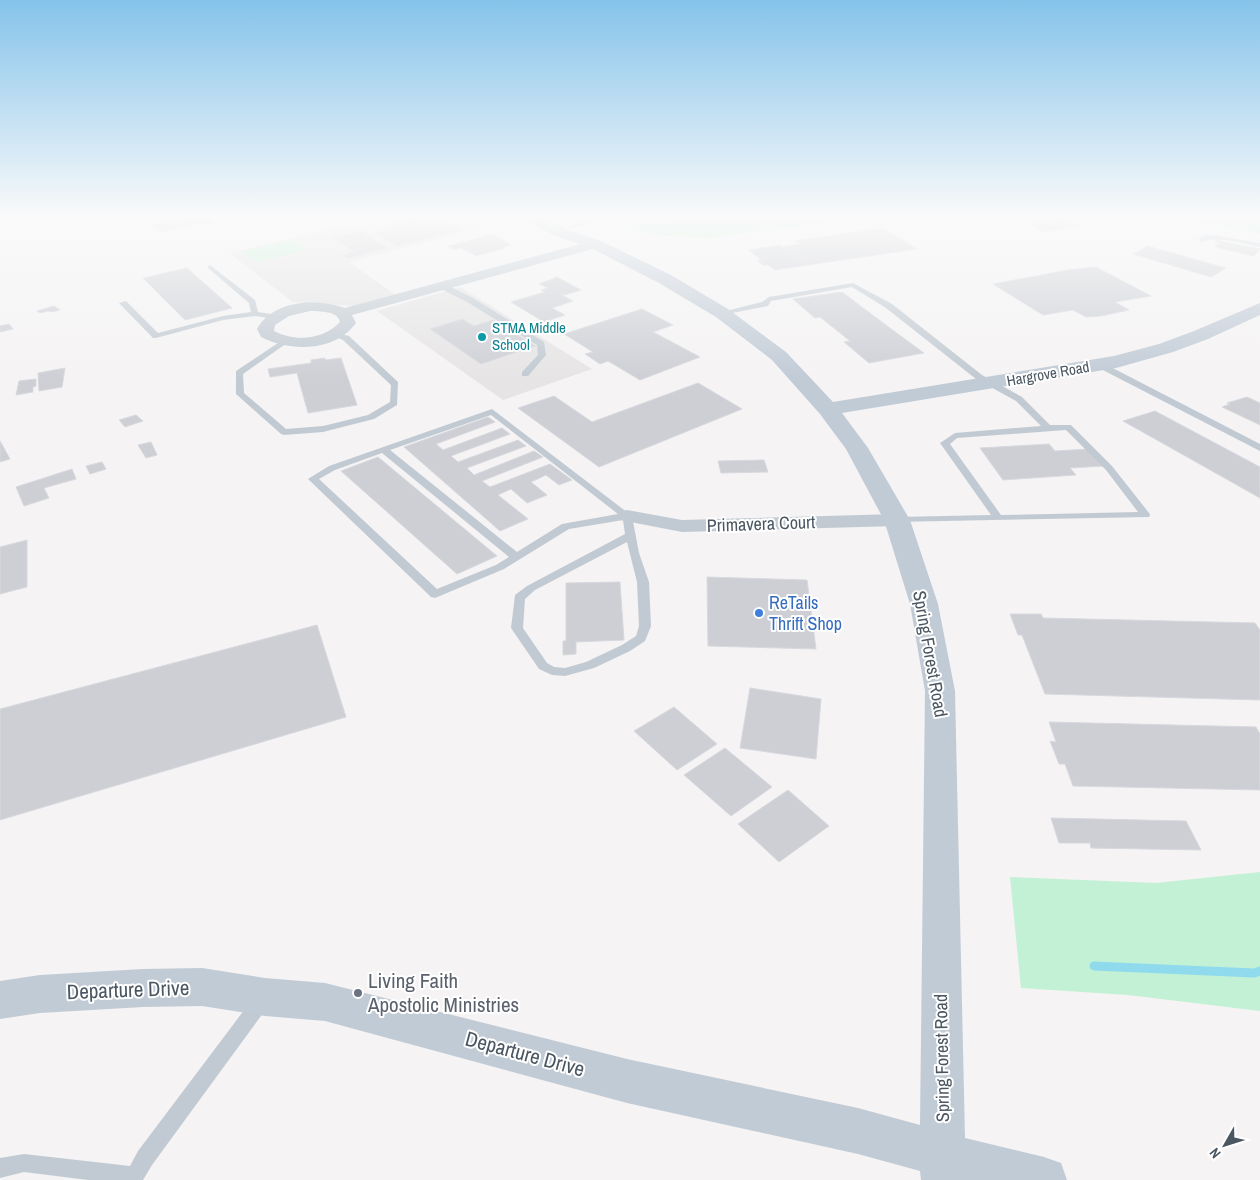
<svg xmlns="http://www.w3.org/2000/svg" width="1260" height="1180" font-family="'Archivo Narrow',sans-serif">
  <style>
    .education { fill: #e6e4e5 }
    .green { fill: #c3f1d5 }
    .lines { fill: none; stroke-linecap: round; stroke-linejoin: round }
    .stream { stroke: #90daee; stroke-width: 9 }
    .building { fill: #cdcfd5; stroke: #d7d9de }
    .lane { fill: #c1cad2; fill-rule: evenodd }
    .street { fill: #c1cad2; fill-rule: evenodd }
    .secondary { fill: #c1cbd6; fill-rule: evenodd }
    .culture-dot { fill: #0f9aa8; stroke: #fff; stroke-width: 2 }
    .shop-dot { fill: #3f7fe0; stroke: #fff; stroke-width: 2 }
    .worship-dot { fill: #6b7280; stroke: #fff; stroke-width: 2 }
    .labels { text-anchor: middle; stroke-width: 4; stroke-linejoin: round; paint-order: stroke }
    .far-culture-label { font-size: 15px; fill: #0d838f; stroke: #fff; text-anchor: start }
    .far-street-label { font-size: 15px; fill: #4a5661; stroke: #fff }
    .street-label { font-size: 18px; fill: #4a5661; stroke: #fff }
    .shop-label { font-size: 18px; fill: #366cbe; stroke: #fff; text-anchor: start }
    .near-worship-label { font-size: 21px; fill: #5b616d; stroke: #fff; text-anchor: start }
    .near-street-label { font-size: 21px; fill: #4a5661; stroke: #fff }
  </style>
  <rect width="100%" height="100%" fill="#f5f3f3"/>
  <g class="education">
    <path d="M 390,215 L 507,215 L 517,219 L 349,262 L 396,295 L 354,306 L 293,302 L 229,253 Z"/>
    <path d="M 460,287 L 592,369 L 503,400 L 377,311 Z"/>
  </g>
  <g class="green">
    <path d="M 742,215 L 905,215 L 868,222 L 849,221 L 708,238 L 652,235 L 620,226 Z"/>
    <path d="M 1155,215 L 1260,215 L 1260,234 Z"/>
    <path d="M 293,240 L 306,250 L 256,262 L 243,251 Z"/>
    <path d="M 1260,872 L 1260,1011 L 1128,995 L 1021,988 L 1010,877 L 1156,883 Z"/>
  </g>
  <g class="lines">
    <path class="stream" d="M 1094,966 L 1254,973 L 1260,971"/>
  </g>
  <g class="building">
    <path d="M 187,215 L 202,215 L 213,223 L 200,226 L 198,224 L 160,232 L 151,225 L 190,217 Z"/>
    <path d="M 414,218 L 421,222 L 433,220 L 446,222 L 461,230 L 397,246 L 376,233 L 398,227 L 391,224 Z"/>
    <path d="M 1063,218 L 1080,226 L 1044,232 L 1027,223 Z"/>
    <path d="M 883,228 L 917,249 L 808,265 L 794,255 L 798,254 L 782,247 L 801,244 L 796,241 Z"/>
    <path d="M 361,231 L 388,248 L 348,258 L 343,255 L 354,252 L 333,238 Z"/>
    <path d="M 492,234 L 511,245 L 502,247 L 505,248 L 476,256 L 461,248 L 454,250 L 448,246 Z"/>
    <path d="M 1216,240 L 1260,249 L 1254,256 L 1215,247 L 1219,243 L 1215,242 Z"/>
    <path d="M 780,245 L 787,250 L 793,250 L 798,254 L 794,255 L 808,265 L 775,270 L 768,265 L 763,265 L 758,261 L 761,260 L 749,250 Z"/>
    <path d="M 1148,246 L 1197,260 L 1226,268 L 1211,277 L 1133,254 Z"/>
    <path d="M 1096,267 L 1151,296 L 1115,302 L 1129,310 L 1101,316 L 1086,317 L 1073,310 L 1043,315 L 993,284 L 1068,270 Z"/>
    <path d="M 187,268 L 232,308 L 185,320 L 143,278 Z"/>
    <path d="M 557,277 L 581,290 L 565,295 L 560,294 L 573,301 L 552,308 L 565,315 L 544,322 L 511,302 L 545,292 L 541,290 L 548,288 L 539,284 Z"/>
    <path d="M 842,292 L 890,328 L 924,353 L 869,363 L 844,342 L 850,341 L 820,317 L 815,318 L 793,299 Z"/>
    <path d="M 54,306 L 60,310 L 51,312 L 48,311 L 40,313 L 37,311 Z"/>
    <path d="M 642,309 L 673,325 L 653,332 L 700,357 L 640,380 L 608,361 L 600,364 L 585,354 L 593,352 L 564,334 Z"/>
    <path d="M 462,319 L 474,326 L 493,320 L 535,346 L 481,364 L 430,329 Z"/>
    <path d="M 9,324 L 13,329 L 0,332 L 0,326 Z"/>
    <path d="M 325,358 L 325,360 L 341,358 L 357,405 L 308,413 L 297,373 L 270,377 L 268,369 L 311,363 L 311,360 Z"/>
    <path d="M 65,368 L 62,387 L 39,391 L 38,373 Z"/>
    <path d="M 36,379 L 36,386 L 33,387 L 33,392 L 16,395 L 19,381 Z"/>
    <path d="M 698,383 L 742,409 L 599,467 L 518,408 L 554,396 L 592,422 Z"/>
    <path d="M 1247,397 L 1260,403 L 1260,425 L 1222,407 L 1230,404 L 1227,403 Z"/>
    <path d="M 1155,411 L 1260,467 L 1260,498 L 1123,421 Z"/>
    <path d="M 136,415 L 143,421 L 125,427 L 119,420 Z"/>
    <path d="M 488,417 L 495,422 L 436,444 L 443,450 L 502,428 L 510,434 L 451,456 L 458,462 L 518,440 L 526,446 L 467,468 L 474,475 L 534,451 L 543,457 L 482,481 L 490,487 L 550,464 L 572,480 L 559,485 L 546,475 L 531,482 L 547,495 L 527,503 L 511,489 L 498,495 L 528,519 L 500,531 L 404,447 Z"/>
    <path d="M 0,441 L 10,459 L 0,462 Z"/>
    <path d="M 151,442 L 157,455 L 146,458 L 138,445 Z"/>
    <path d="M 1049,444 L 1055,451 L 1089,449 L 1104,466 L 1070,468 L 1076,475 L 1003,480 L 980,448 Z"/>
    <path d="M 378,457 L 497,556 L 457,574 L 341,471 Z"/>
    <path d="M 764,460 L 768,472 L 721,473 L 718,461 Z"/>
    <path d="M 102,462 L 106,469 L 90,474 L 86,466 Z"/>
    <path d="M 72,469 L 76,479 L 44,488 L 49,498 L 24,506 L 16,487 Z"/>
    <path d="M 27,540 L 27,587 L 0,594 L 0,547 Z"/>
    <path d="M 707,577 L 807,580 L 816,649 L 708,646 Z"/>
    <path d="M 620,582 L 624,640 L 576,642 L 576,654 L 563,655 L 563,641 L 566,641 L 566,583 Z"/>
    <path d="M 1010,614 L 1041,614 L 1043,618 L 1255,623 L 1260,630 L 1260,700 L 1045,694 L 1022,635 L 1018,635 Z"/>
    <path d="M 317,625 L 346,717 L 0,820 L 0,709 Z"/>
    <path d="M 750,688 L 821,699 L 816,759 L 740,748 Z"/>
    <path d="M 674,707 L 717,744 L 677,770 L 634,731 Z"/>
    <path d="M 1049,722 L 1256,727 L 1260,734 L 1260,790 L 1073,786 L 1065,764 L 1059,764 L 1050,741 L 1056,742 Z"/>
    <path d="M 725,748 L 772,787 L 731,816 L 684,775 Z"/>
    <path d="M 788,790 L 829,826 L 779,862 L 738,824 Z"/>
    <path d="M 1051,818 L 1186,821 L 1201,850 L 1091,848 L 1090,843 L 1059,843 Z"/>
  </g>
  <g class="lines">
    <g class="lane">
      <path d="M 595,218 L 598,220 L 597,221 L 572,228 L 569,226 Z"/>
      <path d="M 1212,235 L 1260,243 L 1260,247 C 1241,243 1220,236 1201,242 L 1198,240 L 1203,236 Z"/>
      <path d="M 210,265 L 255,300 L 258,312 L 277,315 L 277,319 L 255,316 L 223,320 L 156,338 L 153,338 L 119,303 L 126,301 L 158,333 L 223,316 L 251,312 L 249,303 L 208,268 L 208,266 Z"/>
      <path d="M 853,283 L 892,304 L 982,375 L 1022,397 L 1050,425 L 1071,425 L 1112,466 L 1149,513 L 1150,515 L 1149,517 L 893,522 L 892,520 L 897,517 L 991,515 L 940,443 L 955,433 L 1041,426 L 1016,401 L 976,379 L 886,308 L 852,287 L 771,301 L 768,306 L 722,315 L 718,313 L 762,302 L 769,297 ZM 1066,430 L 1106,470 L 1138,512 L 1001,515 L 950,444 L 957,438 Z"/>
      <path d="M 439,284 L 445,284 L 473,298 L 544,342 L 546,355 L 528,376 L 522,376 L 522,372 L 538,355 L 537,345 L 467,302 L 439,288 Z"/>
      <path d="M 333,332 L 349,336 L 398,382 L 397,405 L 374,419 L 323,432 L 284,435 L 281,434 L 236,394 L 236,371 L 284,339 L 287,339 L 287,343 L 243,374 L 244,393 L 286,429 L 323,426 L 368,415 L 390,402 L 391,385 L 343,340 L 333,336 Z"/>
      <path d="M 1097,363 L 1103,363 L 1260,444 L 1260,451 L 1097,367 Z"/>
      <path d="M 492,409 L 632,516 L 639,553 L 649,582 L 651,626 L 645,641 L 630,651 L 594,668 L 565,676 L 552,675 L 539,669 L 511,628 L 515,595 L 527,586 L 625,534 L 623,520 L 569,529 L 504,569 L 435,598 L 431,597 L 308,479 L 329,466 ZM 491,415 L 618,514 L 562,524 L 517,552 L 390,450 ZM 382,453 L 509,557 L 496,565 L 437,589 L 319,479 L 335,470 ZM 627,542 L 637,582 L 639,626 L 636,636 L 622,645 L 586,662 L 565,668 L 554,667 L 547,663 L 523,628 L 525,599 L 535,590 Z"/>
      <path d="M 260,995 L 266,997 L 268,1003 L 266,1009 L 152,1165 L 143,1180 L 88,1180 L 24,1172 L 0,1178 L 0,1158 L 24,1154 L 130,1166 L 138,1151 L 254,997 Z"/>
    </g>
    <g class="street">
      <path d="M 595,240 L 600,241 L 602,244 L 600,247 L 352,315 L 356,323 C 335,352 291,352 261,337 L 257,329 C 273,300 317,298 345,308 ZM 310,311 C 320,312 337,310 340,322 C 323,340 295,342 274,331 L 275,325 L 289,316 Z"/>
      <path d="M 627,510 L 682,520 L 897,514 L 904,516 L 907,520 L 904,524 L 897,526 L 682,532 L 620,520 L 617,516 L 620,512 Z"/>
    </g>
    <path class="secondary" d="M 516,215 L 536,215 L 570,231 L 601,241 L 671,275 L 728,309 L 786,352 L 833,402 L 1114,356 L 1159,344 L 1194,331 L 1260,303 L 1260,315 L 1208,339 L 1173,352 L 1116,368 L 842,413 L 868,448 L 910,520 L 938,604 L 955,691 L 965,1138 L 1044,1157 L 1061,1163 L 1067,1180 L 921,1180 L 920,1171 L 858,1154 L 627,1103 L 325,1021 L 265,1016 L 202,1006 L 143,1007 L 40,1013 L 0,1019 L 0,981 L 40,975 L 143,969 L 202,968 L 265,978 L 325,983 L 627,1059 L 858,1108 L 920,1125 L 925,691 L 910,604 L 884,520 L 846,449 L 820,414 L 772,360 L 716,317 L 659,283 L 589,247 L 558,237 L 519,218 Z"/>
  </g>
  <linearGradient id="sky" x2="0" y2="1"><stop stop-color="#85c3ea"/><stop offset="0.57" stop-color="#fafafa"/><stop offset="1" stop-color="#fafafa" stop-opacity="0"/></linearGradient>
  <rect width="1260" height="380" fill="url(#sky)"/>
  <circle class="culture-dot" cx="482" cy="337" r="5"/>
  <circle class="shop-dot" cx="759" cy="613" r="5"/>
  <circle class="worship-dot" cx="358" cy="993" r="5"/>
  <g class="labels">
    <g class="far-culture-label">
      <text x="492" y="333">STMA Middle<tspan x="492" dy="17">School</tspan></text>
    </g>
    <g class="far-street-label">
      <text transform="translate(1048 374) rotate(-10)" y="5">Hargrove Road</text>
    </g>
    <g class="street-label">
      <text transform="translate(761 524) rotate(-2)" y="6">Primavera Court</text>
      <text transform="translate(930 654) rotate(80)" y="6">Spring Forest Road</text>
      <text transform="translate(942 1058) rotate(-91)" y="6">Spring Forest Road</text>
    </g>
    <g class="shop-label">
      <text x="769" y="609">ReTails<tspan x="769" dy="21">Thrift Shop</tspan></text>
    </g>
    <g class="near-worship-label">
      <text x="368" y="988">Living Faith<tspan x="368" dy="24">Apostolic Ministries</tspan></text>
    </g>
    <g class="near-street-label">
      <text transform="translate(128 990) rotate(-2)" y="7">Departure Drive</text>
      <text transform="translate(525 1054) rotate(15)" y="7">Departure Drive</text>
    </g>
  </g>
  <g transform="translate(1225 1145) rotate(231)" stroke="#ffffff" stroke-width="4" paint-order="stroke">
  <path d="M0-4L9 19L0 12L-9 19Z" fill="#4a5661"/>
  <text y="-8" font-size="14" font-weight="bold" text-anchor="middle" fill="#4a5661">N</text>
  </g>
</svg>
